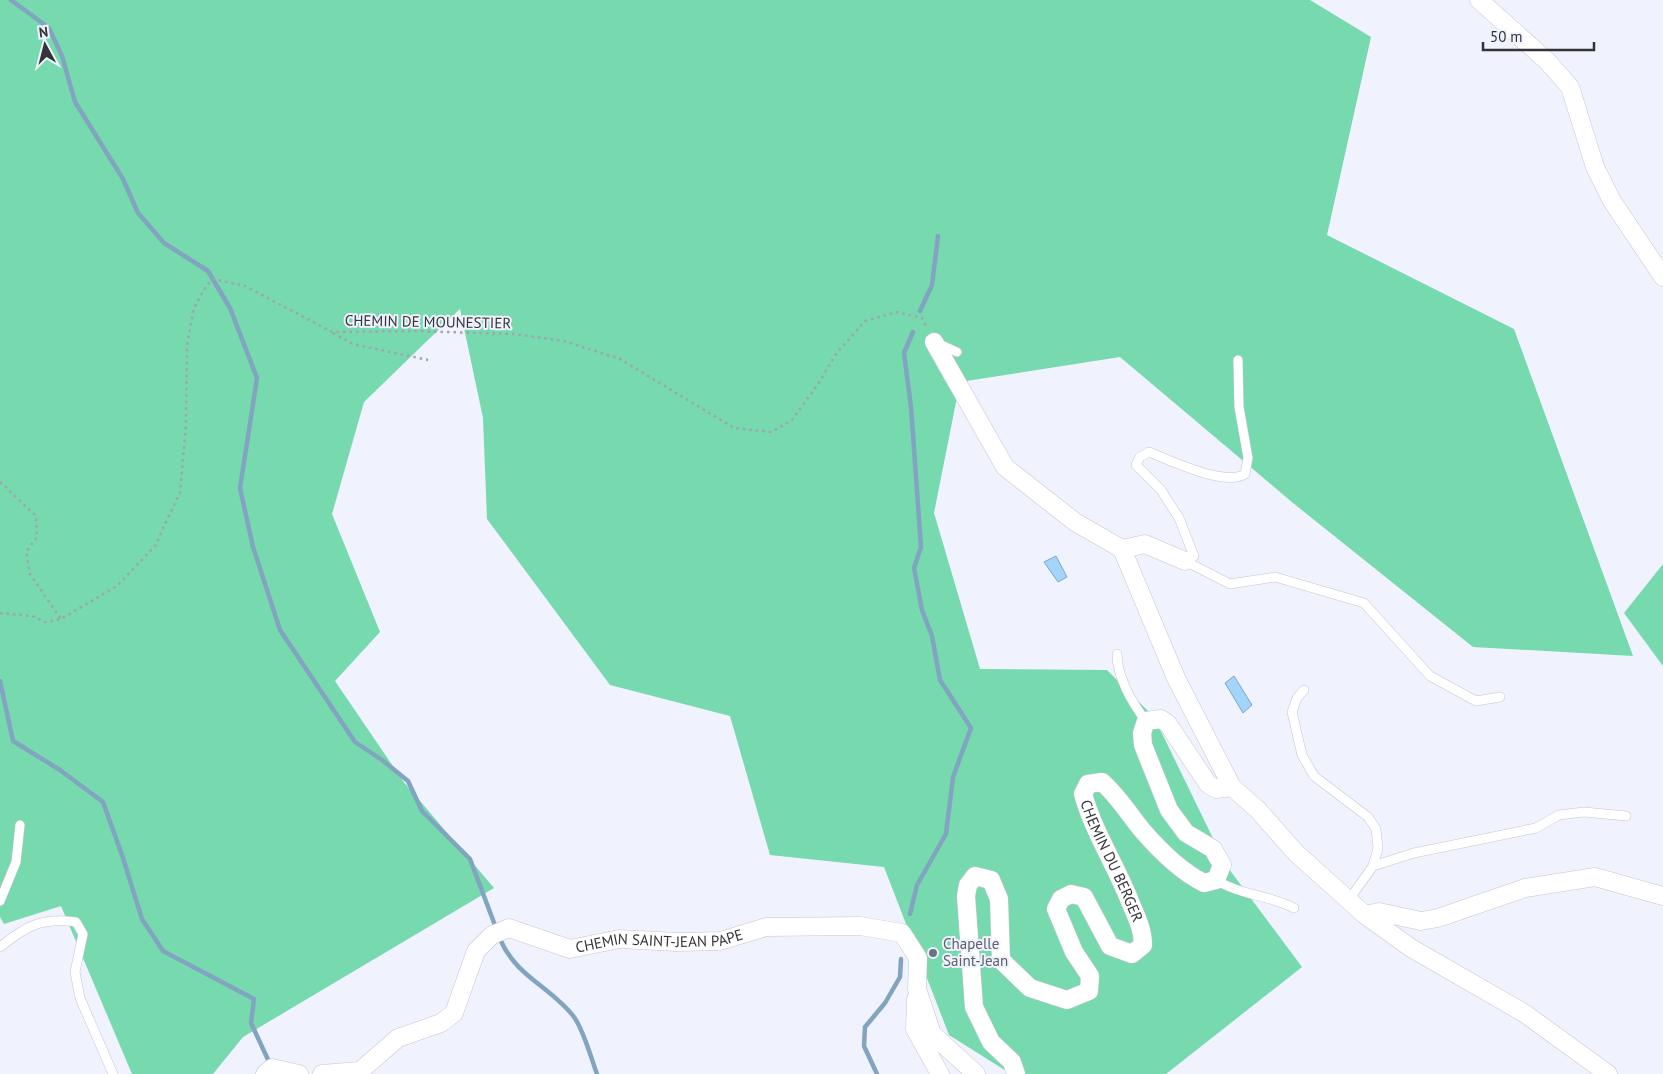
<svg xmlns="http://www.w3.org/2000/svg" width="1663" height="1074" font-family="'PT Sans',sans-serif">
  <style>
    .green { fill: #77d9ae }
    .water { fill: #a3d4fb; stroke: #81a4c0 }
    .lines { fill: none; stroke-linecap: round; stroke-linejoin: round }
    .stream { stroke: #81a4c0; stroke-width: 4.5 }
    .service-casing { stroke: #c4c5d0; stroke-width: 10 }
    .minor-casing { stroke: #c4c5d0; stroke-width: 19 }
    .path { stroke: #a2a3ac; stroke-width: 2.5; stroke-dasharray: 2.5 4; stroke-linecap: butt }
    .service { stroke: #fff; stroke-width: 9 }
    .minor { stroke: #fff; stroke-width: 18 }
    .worship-dot { fill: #6b7280; stroke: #f0f2fd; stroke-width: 2 }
    .labels { text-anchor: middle; stroke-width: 4; stroke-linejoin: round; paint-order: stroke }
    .street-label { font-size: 15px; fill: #333338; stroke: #f0f2fd }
    .worship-label { font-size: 15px; fill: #5b616d; stroke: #f0f2fd; text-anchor: start }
  </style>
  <rect width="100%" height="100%" fill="#f0f2fd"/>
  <g class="green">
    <path d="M 0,0 L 1310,0 L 1371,37 L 1327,235 L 1514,329 L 1633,656 L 1473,647 L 1293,503 L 1120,357 L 960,382 L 934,513 L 980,669 L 1107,670 L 1154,717 L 1226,865 L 1302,967 L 1166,1074 L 1011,1074 L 949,1035 L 884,867 L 770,855 L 730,716 L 610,685 L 487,519 L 483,418 L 460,309 L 364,402 L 332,514 L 380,632 L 335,681 L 403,781 L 494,888 L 243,1037 L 213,1074 L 132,1074 L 61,906 L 4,924 L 0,917 Z"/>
    <path d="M 1663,564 L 1663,666 L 1624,613 Z"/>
  </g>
  <g class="water">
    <path d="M 1056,556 L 1067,577 L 1058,582 L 1044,562 Z"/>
    <path d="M 1234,676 L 1252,705 L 1243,713 L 1225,683 Z"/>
  </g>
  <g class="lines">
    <g class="stream">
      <path d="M 11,0 L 49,28 L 62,56 L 75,102 L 123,179 L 138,213 L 164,243 L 208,271 L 230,308 L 257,378 L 240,488 L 253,547 L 280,630 L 355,742 L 382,760 L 408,781 L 422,811 L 470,859 L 496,928"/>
      <path d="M 920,311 L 932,285 L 938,236"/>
      <path d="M 0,681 L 13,741 L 60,770 L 103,802 L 123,858 L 142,919 L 163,951 L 254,999 L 251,1023 L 270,1064"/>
      <path d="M 910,914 L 917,885 L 946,834 L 953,777 L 971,728 L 940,680 L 932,636 L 922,610 L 914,568 L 921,547 L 911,407 L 904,353 L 913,332"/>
      <path d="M 501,941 C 516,976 552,988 574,1017 C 584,1031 591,1058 597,1074"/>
      <path d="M 877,1074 L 864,1046 L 865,1027 L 885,1003 L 900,977 L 901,959"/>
    </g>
    <g class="service-casing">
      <g id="service">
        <path d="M 937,343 L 957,352"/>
        <path d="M 1185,561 L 1230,584 L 1275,577 L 1364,603 L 1430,676 L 1476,701 L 1500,697"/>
        <path d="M 1185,561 L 1194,556 L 1179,518 L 1161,490 L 1136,465 L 1140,457 L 1149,452 C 1170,460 1225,487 1245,474 L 1248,458 L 1239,407 L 1238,360"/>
        <path d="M 1117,654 C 1117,677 1132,703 1146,721"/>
        <path d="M 1304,690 L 1297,698 L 1292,712 L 1302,755 L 1314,776 L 1368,817 L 1376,829 L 1378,848 L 1373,866 L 1348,901"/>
        <path d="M 1373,866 L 1414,853 L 1536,828 L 1559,815 L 1584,812 L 1626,816"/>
        <path d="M 1216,880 C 1240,895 1269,895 1294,908"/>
        <path d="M 0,901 L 16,862 L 20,825"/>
        <path d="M 0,947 C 26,926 42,917 76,922 L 83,934 L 75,972 L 80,998 L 113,1074"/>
      </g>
    </g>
    <g class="minor-casing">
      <g id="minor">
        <path d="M 1479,0 L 1547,61 L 1570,87 L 1595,167 L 1612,201 L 1663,277"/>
        <path id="s1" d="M 934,342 L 1005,467 L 1075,522 L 1122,549 L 1176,678 L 1232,787 L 1216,789 L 1208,784 L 1168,724 L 1161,719 L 1146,721 L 1142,733 L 1143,745 L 1169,810 L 1186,833 L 1213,849 L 1222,865 L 1216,880 L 1204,883 C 1180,871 1160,851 1142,830 C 1129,814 1118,796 1102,782 L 1088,784 L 1083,794 C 1094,833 1117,867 1131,904 C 1137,918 1143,930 1143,945 L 1132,954 L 1110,946 L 1084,897 L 1071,894 L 1061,899 L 1056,909 L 1074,952 L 1090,976 L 1089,991 L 1067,1000 L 1030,988 L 1001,960 L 999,899 L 991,880 L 975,876 L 968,885 L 966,896 L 974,1007 L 991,1042 L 1012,1062 L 1016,1074"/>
        <path d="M 1122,549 L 1145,544 L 1185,561"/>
        <path d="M 1232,787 L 1258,810 L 1296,853 L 1365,915 L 1411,948 L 1524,1013 L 1608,1074"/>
        <path d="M 1365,915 L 1379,912 L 1421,921 L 1438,918 L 1525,888 L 1595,877 L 1663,896"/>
        <path d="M 916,999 L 915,1029 L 940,1074"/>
        <path d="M 265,1074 L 272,1068 L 299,1074"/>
        <path id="s2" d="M 322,1074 L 360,1071 L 398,1038 L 441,1023 L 454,1013 L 476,951 L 492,935 L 509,928 L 570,949 L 619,939 L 677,942 L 720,941 L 766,927 L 860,926 L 902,933 L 918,958 L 917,989 L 932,1034 L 976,1074"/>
      </g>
    </g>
    <g class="path">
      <path d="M 333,333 L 353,344 L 428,360"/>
      <path d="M 0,482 L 36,516 L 37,537 L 26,552 L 30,574 L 61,619"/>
      <path d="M 0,613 L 32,616 L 45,622 L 61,619 L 117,586 L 155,546 L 180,492 L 186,425 L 187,345 L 194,308 L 206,286 L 213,279 L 245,286 L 332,332 L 412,331 L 514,334 L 564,341 L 620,359 L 734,428 L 771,432 L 792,420 L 818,384 L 836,354 L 865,321 L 897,312 L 922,318 L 927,328"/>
    </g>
    <use href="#service" class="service"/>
    <use href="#minor" class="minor"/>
  </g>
  <circle class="worship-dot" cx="933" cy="953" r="5"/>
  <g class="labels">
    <g class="street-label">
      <text transform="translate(428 322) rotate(1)" y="5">CHEMIN DE MOUNESTIER</text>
      <text dy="5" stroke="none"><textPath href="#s1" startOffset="1115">CHEMIN DU BERGER</textPath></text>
      <text dy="5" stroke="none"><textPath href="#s2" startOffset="412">CHEMIN SAINT-JEAN PAPE</textPath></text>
    </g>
    <g class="worship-label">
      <text x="943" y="949">Chapelle<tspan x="943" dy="17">Saint-Jean</tspan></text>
    </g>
  </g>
  <g transform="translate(45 45) rotate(353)" stroke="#f0f2fd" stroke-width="4" paint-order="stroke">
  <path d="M0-4L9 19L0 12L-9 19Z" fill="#333338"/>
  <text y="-8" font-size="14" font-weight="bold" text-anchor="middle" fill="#333338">N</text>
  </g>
  <path d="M1483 42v8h111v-8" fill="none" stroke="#333338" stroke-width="2.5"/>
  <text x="1490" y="42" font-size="15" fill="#333338" stroke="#f0f2fd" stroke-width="4" paint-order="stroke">50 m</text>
</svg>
